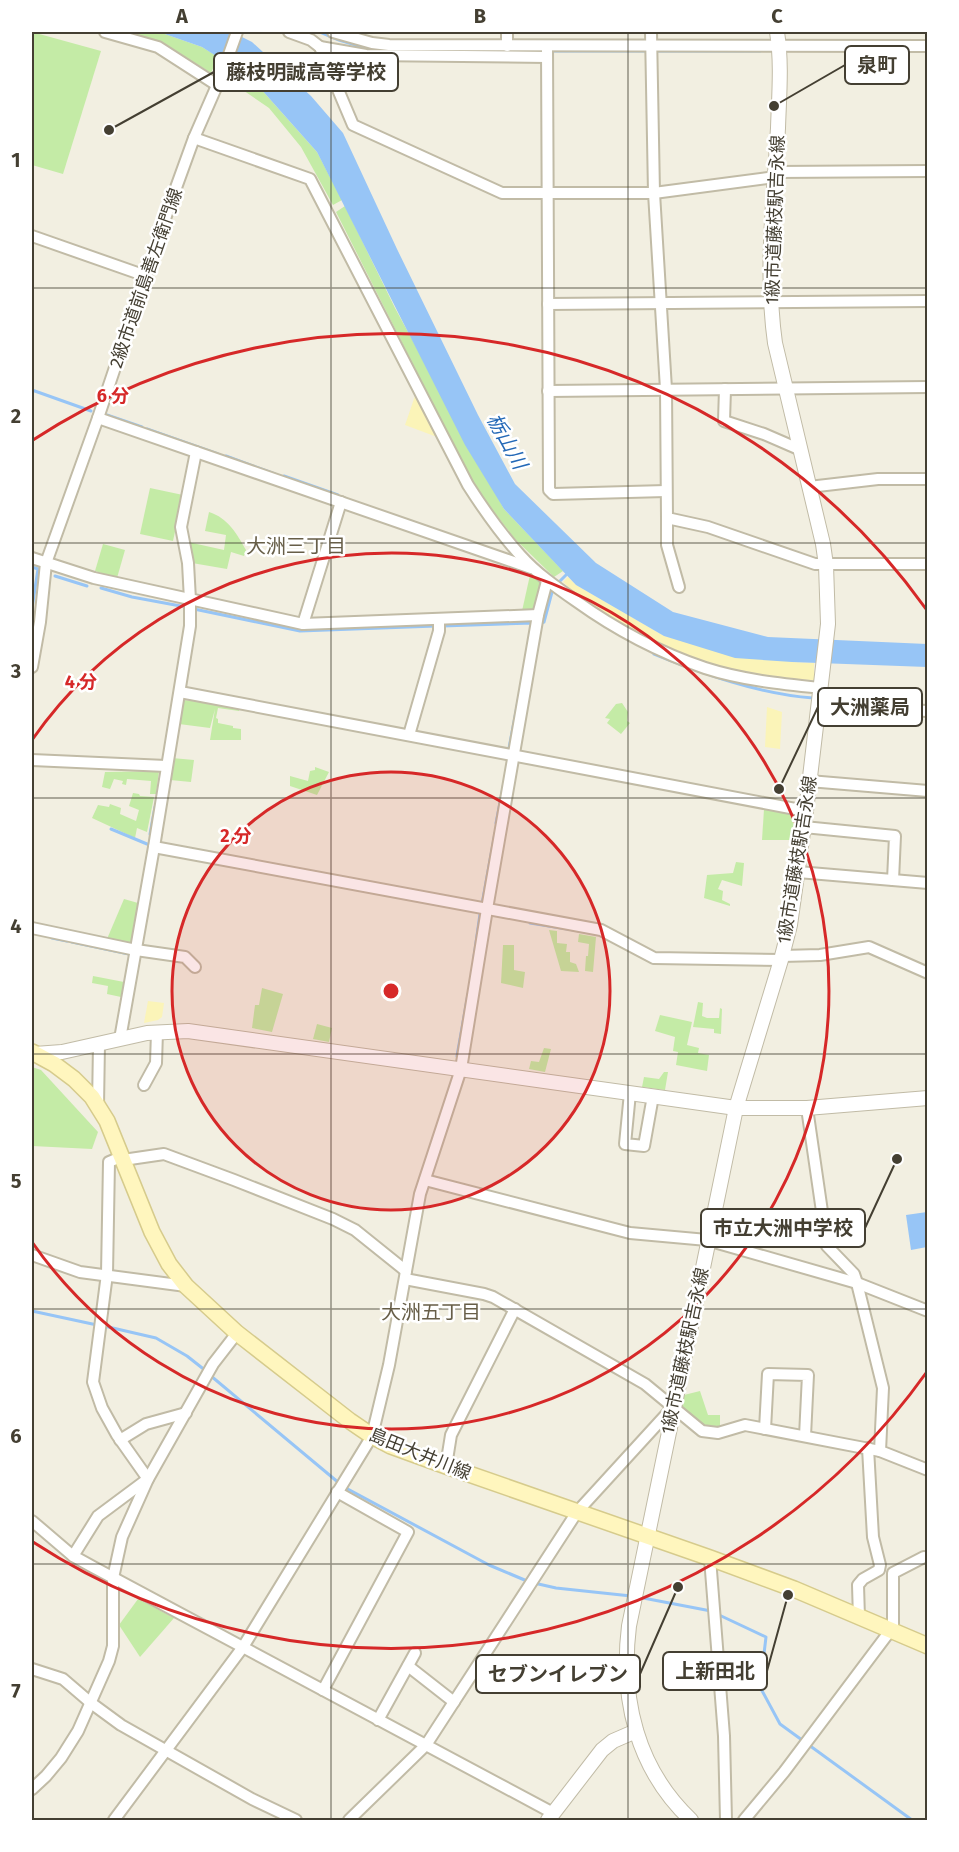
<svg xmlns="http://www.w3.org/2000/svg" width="959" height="1852" font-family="'Fira Sans','Noto Sans JP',sans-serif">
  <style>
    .green { fill: #c4eba6 }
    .sand { fill: #fbf4b8 }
    .water { fill: #97c5f6 }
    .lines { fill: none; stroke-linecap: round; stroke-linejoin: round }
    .stream { stroke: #97c5f6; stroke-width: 3 }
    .minor-casing { stroke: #c1bba6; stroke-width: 14 }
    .tertiary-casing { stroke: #c1bba6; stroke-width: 16 }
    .secondary-casing { stroke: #d6cb8c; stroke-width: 18 }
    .minor { stroke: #fff; stroke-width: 10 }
    .tertiary { stroke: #fff; stroke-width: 14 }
    .secondary { stroke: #fff6be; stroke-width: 15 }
    .grid { fill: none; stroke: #443f32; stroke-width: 1.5; stroke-opacity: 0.55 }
    .ring { fill: none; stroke: #d62828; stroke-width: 3 }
    .labels { text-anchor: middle; stroke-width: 5; stroke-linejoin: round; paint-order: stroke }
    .street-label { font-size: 18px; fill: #443f32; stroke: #fff }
    .water-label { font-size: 20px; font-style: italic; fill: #2469b7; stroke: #fff }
    .neighbourhood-label { font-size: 20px; fill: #675e48; stroke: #fff }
    .centre { fill: #d62828; stroke: #fff; stroke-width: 3 }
    .ring-label { font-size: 18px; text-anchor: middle; font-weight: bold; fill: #d62828; stroke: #fff; stroke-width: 5; stroke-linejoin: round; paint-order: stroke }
    .leader { fill: none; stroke: #443f32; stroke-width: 2 }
    .callout-dot { fill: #443f32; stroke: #fff; stroke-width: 2 }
    .callout { fill: #fff; stroke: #443f32; stroke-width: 2 }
    .callout-label { font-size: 20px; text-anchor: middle; font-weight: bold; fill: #443f32 }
    .neatline { fill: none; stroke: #443f32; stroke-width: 2 }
    .grid-label { font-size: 20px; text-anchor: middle; font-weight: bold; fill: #443f32 }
  </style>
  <rect width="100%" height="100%" fill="#f2efe1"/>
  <g class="green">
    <path d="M 32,32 L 101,51 L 63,174 L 32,165 Z"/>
    <path d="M 128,32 L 159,32 L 202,47 L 218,57 L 211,73 L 170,47 Z"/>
    <path d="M 232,66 L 252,79 L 317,152 L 342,200 L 333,205 L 301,147 L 269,108 L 228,80 Z"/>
    <path d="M 345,206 L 395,308 L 504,509 L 563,571 L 554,577 L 515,539 L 476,489 L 336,212 Z"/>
    <path d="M 150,488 L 183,495 L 173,541 L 140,534 Z"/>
    <path d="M 209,512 C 228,518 237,534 246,550 L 244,556 L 231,552 L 227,569 L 192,563 L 188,542 L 224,550 L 226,535 L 205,531 Z"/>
    <path d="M 103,544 L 125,550 L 117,578 L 95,571 Z"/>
    <path d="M 530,575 L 539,579 L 542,585 L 534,611 L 522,611 Z"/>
    <path d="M 184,700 L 240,707 L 239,711 L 218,708 L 216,718 L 218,719 L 218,723 L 233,726 L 233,728 L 241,729 L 241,740 L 210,740 L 215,709 L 210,728 L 179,724 Z"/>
    <path d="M 622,703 L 628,712 L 627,721 L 630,723 L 621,734 L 607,723 L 610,719 L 605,718 L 616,704 Z"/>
    <path d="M 172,758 L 194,760 L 191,782 L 170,780 Z"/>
    <path d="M 315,767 L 329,772 L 317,795 L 290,786 L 290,776 L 308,781 L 310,771 L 315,770 Z"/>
    <path d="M 159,771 L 156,794 L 150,794 L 151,781 L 127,779 L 126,785 L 122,784 L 123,781 L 114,779 L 110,789 L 102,787 L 105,772 Z"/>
    <path d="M 133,793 L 139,794 L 140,796 L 154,797 L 147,832 L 137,828 L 135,838 L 92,818 L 98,805 L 109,807 L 110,804 L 121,808 L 120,814 L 136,821 L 139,810 L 129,806 Z"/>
    <path d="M 764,809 L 796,814 L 793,840 L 762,840 Z"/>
    <path d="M 736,862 L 744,863 L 742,886 L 722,880 L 718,889 L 723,891 L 722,900 L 730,904 L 730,906 L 704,898 L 707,875 L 733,873 Z"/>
    <path d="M 124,899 L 138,903 L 131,945 L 107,939 Z"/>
    <path d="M 549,930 L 557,931 L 557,943 L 567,944 L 566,952 L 570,952 L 570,962 L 576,964 L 579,972 L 561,971 Z"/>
    <path d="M 579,934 L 596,937 L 593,972 L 585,971 L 586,956 L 588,956 L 589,944 L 578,942 Z"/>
    <path d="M 503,945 L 514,945 L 514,970 L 525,972 L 523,988 L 501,983 Z"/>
    <path d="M 93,976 L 124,982 L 121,997 L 107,994 L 108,986 L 92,983 Z"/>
    <path d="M 262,988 L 283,994 L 272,1032 L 252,1028 L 255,1005 L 259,1005 Z"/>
    <path d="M 698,1002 L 703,1003 L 702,1016 L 707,1018 L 719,1018 L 720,1008 L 722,1009 L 721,1034 L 714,1033 L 714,1029 L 693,1027 Z"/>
    <path d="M 660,1015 L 692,1022 L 687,1045 L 699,1048 L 698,1053 L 709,1055 L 707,1071 L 676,1065 L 678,1052 L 673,1051 L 675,1037 L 655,1031 Z"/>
    <path d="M 317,1024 L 332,1028 L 329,1042 L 313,1039 Z"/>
    <path d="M 544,1048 L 551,1049 L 545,1072 L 529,1069 L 531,1061 L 539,1062 Z"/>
    <path d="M 32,1067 L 41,1070 L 98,1132 L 92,1149 L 32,1146 Z"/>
    <path d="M 664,1072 L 668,1072 L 665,1090 L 642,1087 L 644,1077 L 659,1079 Z"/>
    <path d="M 700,1391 L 708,1415 L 720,1415 L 720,1426 C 707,1433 692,1416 681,1407 L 684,1395 Z"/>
    <path d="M 138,1599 L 174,1618 L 140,1657 L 119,1625 Z"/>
  </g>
  <g class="sand">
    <path d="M 415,396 L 437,437 L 405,425 Z"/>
    <path d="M 568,577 L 576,585 L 664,636 L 792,662 L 814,663 L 814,680 L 778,679 L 705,663 L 637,634 L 583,600 L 563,582 Z"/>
    <path d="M 767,707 L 782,712 L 780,749 L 765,747 Z"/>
    <path d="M 148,1001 L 164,1003 L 162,1017 L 158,1020 L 144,1023 Z"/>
  </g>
  <g class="water">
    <path d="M 159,32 L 232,32 L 252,42 L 311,96 L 343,133 L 397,249 L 478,415 L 515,484 L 596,563 L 673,612 L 768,637 L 927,644 L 927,667 L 792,662 L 735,658 L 664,636 L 576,585 L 504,509 L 465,445 L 317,152 L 252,79 L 202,47 Z"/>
    <path d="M 927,1212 L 927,1247 L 911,1250 L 906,1215 Z"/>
  </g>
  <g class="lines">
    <g class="stream">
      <path d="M 320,32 L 339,40 L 372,50"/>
      <path d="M 483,51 L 543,51"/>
      <path d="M 551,51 L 646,51"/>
      <path d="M 654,51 L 760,51"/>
      <path d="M 32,390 L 91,411"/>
      <path d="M 107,415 L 142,427"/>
      <path d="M 147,429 L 218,454"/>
      <path d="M 226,456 L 275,474"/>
      <path d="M 284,476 L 338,495"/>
      <path d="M 32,567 L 38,569 L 32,608"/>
      <path d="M 55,576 L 87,586"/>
      <path d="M 560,581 L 567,574"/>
      <path d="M 101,588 L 132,597 L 186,607"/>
      <path d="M 194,609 L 300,631 L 436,626"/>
      <path d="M 541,623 L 544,622 L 552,592"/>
      <path d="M 442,626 L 533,623 L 532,624"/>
      <path d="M 654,654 C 704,674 759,694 813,698"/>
      <path d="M 509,748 L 519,696"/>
      <path d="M 496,823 L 506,772"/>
      <path d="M 111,829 L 147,844"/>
      <path d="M 150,834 L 155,807"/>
      <path d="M 480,904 L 482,904 L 495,833"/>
      <path d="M 530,923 L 580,931"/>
      <path d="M 52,938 L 67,941"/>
      <path d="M 72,942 L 129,954"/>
      <path d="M 632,952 L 653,963"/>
      <path d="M 474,957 L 480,914"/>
      <path d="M 457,1056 L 468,994"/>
      <path d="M 32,1311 L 97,1325"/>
      <path d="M 104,1326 L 156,1338 L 187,1356 L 206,1371"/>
      <path d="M 211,1376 L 339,1483"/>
      <path d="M 344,1487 L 489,1565 L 527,1581"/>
      <path d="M 534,1583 L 556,1588 L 631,1596"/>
      <path d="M 638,1597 L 711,1611"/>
      <path d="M 717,1614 L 766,1637 L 760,1687 L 780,1724 L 912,1820"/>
    </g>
    <g class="minor-casing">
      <g id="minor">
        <path d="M 105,32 L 158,47 L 217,85"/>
        <path d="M 289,32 L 311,40 L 320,47 L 353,125 L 502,193 L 654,193 L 775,177"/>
        <path d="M 333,32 L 372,43 L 389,45 L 928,46"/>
        <path d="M 507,32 L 507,46"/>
        <path d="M 651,32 L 654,193 L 666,389 L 667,518 L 708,527 L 815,564 L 928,564"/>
        <path d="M 320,47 L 366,55 L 547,57"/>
        <path d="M 547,47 L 549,490 L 553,494 L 666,491"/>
        <path d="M 194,138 L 310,179 L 468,485 C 484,510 500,533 520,555 C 536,573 556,587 576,601 C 615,629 658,652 705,668 C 742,680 782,684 821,688"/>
        <path d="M 776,172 L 928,171"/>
        <path d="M 32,236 L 146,276"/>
        <path d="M 548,304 L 928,301"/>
        <path d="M 725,389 L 724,421 L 764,434 L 801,450"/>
        <path d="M 548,391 L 928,387"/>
        <path d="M 98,418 L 531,568"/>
        <path d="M 809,487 L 878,479 L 928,479"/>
        <path d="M 667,518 L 667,545 L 679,587"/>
        <path d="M 32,558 L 94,578 L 303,624 L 538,615"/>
        <path d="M 303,624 L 341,502"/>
        <path d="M 32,667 L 40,622 L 46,563 L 98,418 L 169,207 L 194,138 L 222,74 L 237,32"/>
        <path d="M 180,692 L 806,811"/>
        <path d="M 819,706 L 928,711"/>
        <path d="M 409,735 L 439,631 L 439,619"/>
        <path d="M 32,760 L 166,766"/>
        <path d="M 809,781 L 928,791"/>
        <path d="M 804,827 L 895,836 L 893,880"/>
        <path d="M 154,847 L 601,930 L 654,958 L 781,960"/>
        <path d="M 798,872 L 928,883"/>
        <path d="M 32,928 L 136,950 L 185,957 L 195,967"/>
        <path d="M 782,956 L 820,955 L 869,947 L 928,973"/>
        <path d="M 120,1039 L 154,847 L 190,626 L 190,600 L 188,563 L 181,527 L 196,452"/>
        <path d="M 144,1085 L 156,1063 L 157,1032"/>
        <path d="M 630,1093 L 625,1144 L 644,1146 L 653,1096"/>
        <path d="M 98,1106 L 99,1044"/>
        <path d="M 807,1108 L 827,1246 L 854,1274 L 857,1283 L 883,1388 L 880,1451 L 928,1470"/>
        <path d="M 121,1157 L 109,1162 L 107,1274 L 93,1382 L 102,1408 L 117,1435 L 148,1479"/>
        <path d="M 123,1160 L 164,1154 L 234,1180 L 333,1219 L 355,1230 L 406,1271"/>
        <path d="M 425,1180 L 630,1233 L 707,1240 L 857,1283 L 928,1311"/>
        <path d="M 32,1255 L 80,1272 L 186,1286"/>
        <path d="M 405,1279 L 484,1294 L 493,1297 L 645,1384 L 702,1431 L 718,1433 L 745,1425 L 880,1451"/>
        <path d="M 765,1429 L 768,1374 L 808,1375 L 805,1436"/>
        <path d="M 120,1440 L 146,1424 L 186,1413"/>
        <path d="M 446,1466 L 451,1435 L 515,1309"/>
        <path d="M 32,1521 L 73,1556 L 93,1567 L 553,1813"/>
        <path d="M 73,1556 L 98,1516 L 145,1481"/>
        <path d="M 710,1558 L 724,1736 L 726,1820"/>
        <path d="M 859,1618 L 858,1585 L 863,1579 L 879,1570 L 880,1565 L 873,1537 L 868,1448"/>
        <path d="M 408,1666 L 454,1702"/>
        <path d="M 32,1669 L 63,1679 L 91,1703 L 121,1725 L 252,1799 L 296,1820"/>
        <path d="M 323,1690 L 408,1532 L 337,1492"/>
        <path d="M 378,1720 L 415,1653"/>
        <path d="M 32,1789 L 46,1776 L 61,1758 L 78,1731 L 109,1661 L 113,1646 L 113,1578 L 122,1537 L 148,1479 L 213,1364 L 237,1333"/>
        <path d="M 114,1820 L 243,1647 L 372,1436 L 389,1365 L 420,1194 L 461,1069 L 487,909 L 538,615 L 547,581"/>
        <path d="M 349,1820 L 426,1745 L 577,1512 L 673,1407"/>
        <path d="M 744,1820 L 784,1772 L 890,1631 L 893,1625 L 893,1573 L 924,1557"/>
      </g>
    </g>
    <g class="tertiary-casing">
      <g id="tertiary">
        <path d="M 35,1054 L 62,1052 L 147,1033 L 188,1031 L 736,1108 L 807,1108 L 928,1098"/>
        <path d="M 548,1820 L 602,1750 L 613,1741 L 636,1731"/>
        <path d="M 691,1820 C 637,1769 620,1699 629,1626 L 736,1108 L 781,960 L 790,925 L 806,811 L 828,624 L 826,565 L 823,544 L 775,343 C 765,272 774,199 778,128 C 779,96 782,63 777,32"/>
      </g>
    </g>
    <g class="secondary-casing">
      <path id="secondary" d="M 32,1052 L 54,1064 L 74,1079 L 92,1097 L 107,1121 L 152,1232 L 169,1264 L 186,1286 L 237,1333 L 350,1421 L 372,1436 L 391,1446 L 446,1466 L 710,1558 L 794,1589 L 928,1646"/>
    </g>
    <use href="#minor" class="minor"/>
    <use href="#tertiary" class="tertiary"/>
    <use href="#secondary" class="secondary"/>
  </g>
  <path class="grid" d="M 331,32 L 331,1820M 628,32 L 628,1820M 32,288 L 928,288M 32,543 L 928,543M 32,798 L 928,798M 32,1054 L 928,1054M 32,1309 L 928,1309M 32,1564 L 928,1564"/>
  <circle cx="391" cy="991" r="219" fill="#d62828" fill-opacity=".12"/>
  <g class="ring">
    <circle cx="391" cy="991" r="219"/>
    <path d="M32 740A438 438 0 1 1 32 1242"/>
    <path d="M926 1373A657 657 0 0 1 33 1542M33 440A657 657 0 0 1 926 609"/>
  </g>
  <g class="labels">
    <g class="street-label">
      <text transform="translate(775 220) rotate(-88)" y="6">1級市道藤枝駅吉永線</text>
      <text transform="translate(146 278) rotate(-71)" y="6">2級市道前島善左衛門線</text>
      <text transform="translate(797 860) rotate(-81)" y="6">1級市道藤枝駅吉永線</text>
      <text transform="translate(685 1351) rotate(-78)" y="6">1級市道藤枝駅吉永線</text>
      <text transform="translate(420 1454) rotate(22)" y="6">島田大井川線</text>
    </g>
    <g class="water-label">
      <text transform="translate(507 441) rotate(61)" y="7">栃山川</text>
    </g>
    <g class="neighbourhood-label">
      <text x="296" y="553">大洲三丁目</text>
      <text x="431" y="1319">大洲五丁目</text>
    </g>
  </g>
  <circle cx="391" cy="991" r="9" class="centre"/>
  <g class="ring-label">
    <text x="113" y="402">6 分</text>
    <text x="81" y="688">4 分</text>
    <text x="236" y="842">2 分</text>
  </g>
  <path class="leader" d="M774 106L845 65M109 130L214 72M779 789L818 707M897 1159L865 1228M788 1595L767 1671M678 1587L640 1674"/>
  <g class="callout-dot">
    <circle cx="774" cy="106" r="6"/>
    <circle cx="109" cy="130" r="6"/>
    <circle cx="779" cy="789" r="6"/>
    <circle cx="897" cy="1159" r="6"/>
    <circle cx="788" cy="1595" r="6"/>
    <circle cx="678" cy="1587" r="6"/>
  </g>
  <g class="callout">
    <rect x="845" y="46" width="64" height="38" rx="6"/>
    <rect x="214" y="53" width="184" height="38" rx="6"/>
    <rect x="818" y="688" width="104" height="38" rx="6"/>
    <rect x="701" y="1209" width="164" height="38" rx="6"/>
    <rect x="663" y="1652" width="104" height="38" rx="6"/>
    <rect x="476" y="1655" width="164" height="38" rx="6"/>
  </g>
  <g class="callout-label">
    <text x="877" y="72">泉町</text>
    <text x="306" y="79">藤枝明誠高等学校</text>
    <text x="870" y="714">大洲薬局</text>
    <text x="783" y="1235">市立大洲中学校</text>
    <text x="715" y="1678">上新田北</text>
    <text x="558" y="1681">セブンイレブン</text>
  </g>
  <rect width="959" height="1852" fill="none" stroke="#ffffff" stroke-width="66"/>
  <rect x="33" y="33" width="893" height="1786" class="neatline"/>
  <g class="grid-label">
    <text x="182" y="23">A</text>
    <text x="480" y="23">B</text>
    <text x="777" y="23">C</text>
    <text x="16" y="167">1</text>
    <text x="16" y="423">2</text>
    <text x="16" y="678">3</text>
    <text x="16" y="933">4</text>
    <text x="16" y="1188">5</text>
    <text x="16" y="1443">6</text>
    <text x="16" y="1698">7</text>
  </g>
</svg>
